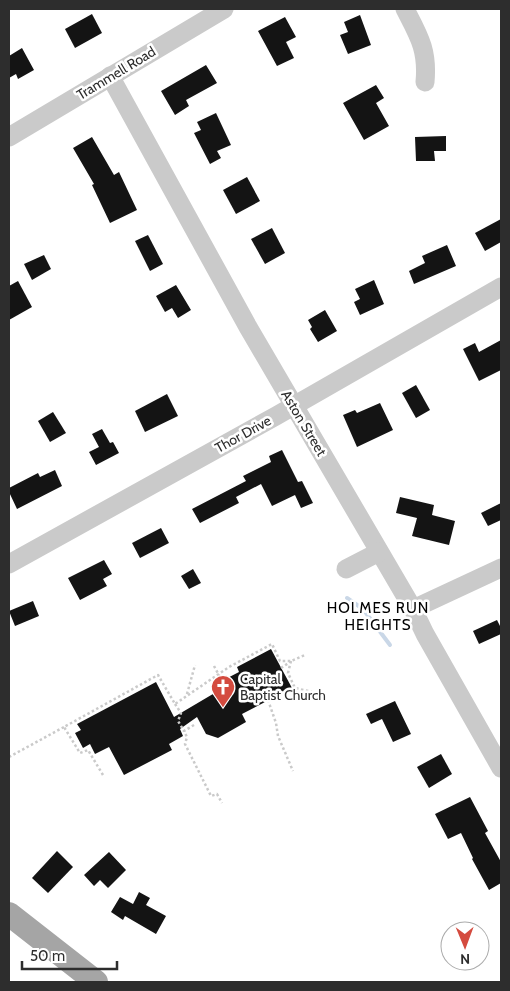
<svg xmlns="http://www.w3.org/2000/svg" width="510" height="991" font-family="Cabin,sans-serif">
  <style>
    .lines { fill: none; stroke-linecap: round; stroke-linejoin: round }
    .stream { stroke: #c9d7e7; stroke-width: 4 }
    .building { fill: #141414 }
    .path { stroke: #cacaca; stroke-width: 2.5; stroke-dasharray: 2.5 2.5; stroke-linecap: butt }
    .minor { stroke: #cacaca; stroke-width: 19 }
    .major { stroke: #a5a5a5; stroke-width: 24 }
    .labels { text-anchor: middle; stroke-width: 5; stroke-linejoin: round; paint-order: stroke }
    .street-label { font-size: 14px; fill: #2d2d2d; stroke: #fff }
    .poi-label { font-size: 14px; fill: #2d2d2d; stroke: #fff; text-anchor: start }
    .neighbourhood-label { font-size: 15px; letter-spacing: 1px; fill: #000; stroke: #fff }
  </style>
  <rect width="100%" height="100%" fill="#fff"/>
  <g class="lines">
    <path class="stream" d="M 347,598 L 363,609 L 390,645"/>
  </g>
  <g class="building">
    <path d="M 92,14 L 102,33 L 75,48 L 65,29 Z"/>
    <path d="M 360,15 L 371,45 L 348,54 L 340,35 L 348,32 L 344,22 Z"/>
    <path d="M 285,17 L 296,37 L 286,42 L 294,58 L 277,66 L 258,31 Z"/>
    <path d="M 22,48 L 34,70 L 18,79 L 16,74 L 9,78 L 9,56 Z"/>
    <path d="M 206,65 L 217,83 L 186,100 L 189,106 L 175,115 L 161,91 Z"/>
    <path d="M 376,85 L 384,98 L 376,103 L 389,126 L 364,140 L 343,103 Z"/>
    <path d="M 216,113 L 231,145 L 217,151 L 221,158 L 210,164 L 194,133 L 201,130 L 197,122 Z"/>
    <path d="M 446,136 L 446,151 L 434,151 L 435,161 L 416,161 L 415,137 Z"/>
    <path d="M 92,137 L 114,175 L 119,172 L 137,210 L 110,223 L 92,185 L 94,184 L 73,148 Z"/>
    <path d="M 247,177 L 260,201 L 236,214 L 223,190 Z"/>
    <path d="M 501,219 L 501,242 L 485,251 L 475,233 Z"/>
    <path d="M 272,228 L 285,253 L 265,264 L 251,239 Z"/>
    <path d="M 148,235 L 163,264 L 150,271 L 135,241 Z"/>
    <path d="M 447,245 L 456,266 L 414,284 L 409,271 L 425,263 L 422,256 Z"/>
    <path d="M 44,255 L 51,269 L 32,280 L 24,264 Z"/>
    <path d="M 374,280 L 384,304 L 360,315 L 354,302 L 360,299 L 355,289 Z"/>
    <path d="M 18,281 L 32,307 L 9,320 L 9,286 Z"/>
    <path d="M 176,285 L 191,310 L 178,318 L 172,308 L 165,312 L 156,296 Z"/>
    <path d="M 325,310 L 337,331 L 318,342 L 310,329 L 312,327 L 308,320 Z"/>
    <path d="M 501,340 L 501,370 L 479,381 L 463,349 L 475,343 L 479,352 Z"/>
    <path d="M 416,385 L 430,410 L 416,418 L 402,393 Z"/>
    <path d="M 167,394 L 178,416 L 145,432 L 135,411 Z"/>
    <path d="M 380,403 L 393,430 L 357,447 L 343,415 L 355,410 L 357,413 Z"/>
    <path d="M 53,412 L 66,433 L 50,442 L 38,421 Z"/>
    <path d="M 102,429 L 110,443 L 113,442 L 119,453 L 96,465 L 89,452 L 99,447 L 92,434 Z"/>
    <path d="M 282,450 L 298,482 L 302,481 L 313,503 L 301,508 L 295,495 L 272,506 L 261,484 L 236,497 L 239,503 L 200,523 L 192,509 L 246,481 L 243,476 L 271,462 L 269,456 Z"/>
    <path d="M 55,470 L 62,486 L 17,509 L 9,492 L 9,488 L 38,473 L 40,477 Z"/>
    <path d="M 400,497 L 434,505 L 432,515 L 455,521 L 449,545 L 412,536 L 417,518 L 396,513 Z"/>
    <path d="M 501,503 L 501,520 L 488,526 L 481,513 Z"/>
    <path d="M 161,528 L 169,543 L 140,558 L 132,543 Z"/>
    <path d="M 104,560 L 112,574 L 103,579 L 107,586 L 80,600 L 68,578 Z"/>
    <path d="M 193,569 L 201,583 L 189,589 L 181,576 Z"/>
    <path d="M 33,601 L 39,616 L 15,626 L 9,611 Z"/>
    <path d="M 497,620 L 501,628 L 501,634 L 479,644 L 473,631 Z"/>
    <path d="M 271,649 L 292,688 L 242,714 L 246,722 L 218,738 L 206,734 L 197,717 L 180,729 L 183,736 L 169,744 L 172,750 L 124,775 L 109,747 L 95,754 L 90,744 L 83,748 L 75,733 L 81,730 L 77,724 L 156,682 L 174,717 L 218,691 L 214,685 L 239,672 L 237,667 Z"/>
    <path d="M 395,701 L 411,734 L 393,742 L 382,719 L 371,724 L 366,714 Z"/>
    <path d="M 441,754 L 452,774 L 429,788 L 417,767 Z"/>
    <path d="M 470,797 L 488,831 L 485,833 L 501,862 L 501,883 L 489,890 L 472,859 L 473,858 L 461,833 L 448,839 L 435,814 Z"/>
    <path d="M 57,851 L 73,867 L 48,893 L 32,878 Z"/>
    <path d="M 109,852 L 126,870 L 108,888 L 100,880 L 94,886 L 84,875 Z"/>
    <path d="M 139,892 L 150,898 L 146,905 L 166,916 L 156,934 L 125,916 L 123,920 L 111,912 L 120,897 L 133,904 Z"/>
  </g>
  <g class="lines">
    <g class="path">
      <path d="M 291,661 L 288,673 L 295,688 L 317,693"/>
      <path d="M 214,666 L 221,679"/>
      <path d="M 281,668 L 290,662"/>
      <path d="M 187,694 L 195,665"/>
      <path d="M 268,700 L 276,723 L 278,736 L 293,771"/>
      <path d="M 175,704 L 181,713 L 178,721 L 184,731"/>
      <path d="M 194,725 L 184,731 L 187,737 L 185,744 L 211,796 L 217,794 L 222,803"/>
      <path d="M 9,757 L 64,727"/>
      <path d="M 103,775 L 88,750 L 80,753 L 64,727 L 158,675 L 175,704 L 229,667 L 272,644 L 280,661 L 291,661 L 305,655"/>
    </g>
    <g class="minor">
      <path d="M 405,9 C 419,36 428,50 425,82"/>
      <path d="M 110,76 L 248,327 L 413,609 L 425,634 L 501,768"/>
      <path d="M 9,137 L 224,9"/>
      <path d="M 9,564 L 276,416 L 501,287"/>
      <path d="M 346,569 L 379,552"/>
      <path d="M 413,609 L 501,568"/>
    </g>
    <path class="major" d="M 9,914 L 96,982"/>
  </g>
  <defs>
    <g id="church-pin" transform="scale(1.25)"><path d="M0 17L-7.5 6A9.5 9.5 0 1 1 7.5 6Z" fill="#d44b3f" stroke="#fff"/><path d="M-1.2-6h2.4v3.5h3.3v2.4h-3.3V6h-2.4V-.1h-3.3v-2.4h3.3Z" fill="#fff"/></g>
  </defs>
  <g fill-rule="evenodd">
    <use href="#church-pin" x="223" y="687"/>
  </g>
  <g class="labels">
    <g class="street-label">
      <text transform="translate(116 73) rotate(-31)" y="5">Trammell Road</text>
      <text transform="translate(304 423) rotate(59)" y="5">Aston Street</text>
      <text transform="translate(243 434) rotate(-29)" y="5">Thor Drive</text>
    </g>
    <g class="poi-label">
      <text x="240" y="684">Capital<tspan x="240" dy="16">Baptist Church</tspan></text>
    </g>
    <g class="neighbourhood-label">
      <text x="378" y="613">HOLMES RUN<tspan x="378" dy="17">HEIGHTS</tspan></text>
    </g>
  </g>
  <rect width="510" height="991" fill="none" stroke="#2d2d2d" stroke-width="20"/>
  <g transform="translate(465 946) rotate(179)"><circle r="24" fill="#ffffff" stroke="#ababab"/>
  <path d="M0-4L9 19L0 12L-9 19Z" fill="#d44b3f"/>
  <text y="-8" font-size="14" font-weight="bold" text-anchor="middle" fill="#2d2d2d">N</text>
  </g>
  <path d="M22 961v8h95v-8" fill="none" stroke="#2d2d2d" stroke-width="2.5"/>
  <text x="30" y="961" font-size="15" fill="#2d2d2d" stroke="#ffffff" stroke-width="4" paint-order="stroke">50 m</text>
</svg>
